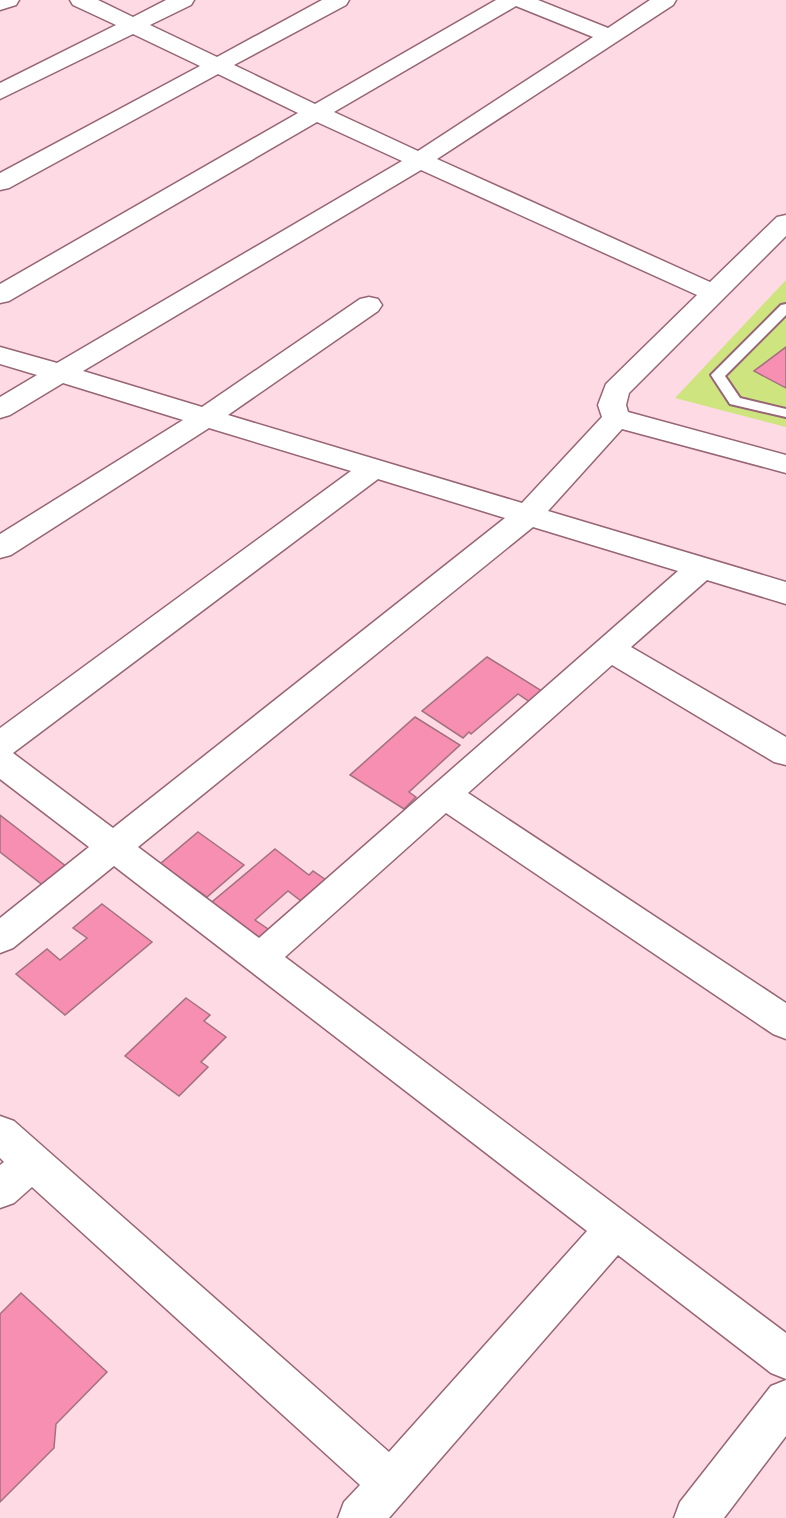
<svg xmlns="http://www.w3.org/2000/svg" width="786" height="1518" font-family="'Alegreya Sans',sans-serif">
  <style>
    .green { fill: #cee47f }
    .building { fill: #f68fb1; stroke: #a37080; stroke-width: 1.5 }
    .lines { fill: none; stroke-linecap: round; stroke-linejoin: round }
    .service-casing { stroke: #976575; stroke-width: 4 }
    .minor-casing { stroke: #976575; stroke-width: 3 }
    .service { fill: #fff; fill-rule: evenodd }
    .minor { fill: #fff; fill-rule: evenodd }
  </style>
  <rect width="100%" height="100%" fill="#fddae4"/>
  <path class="green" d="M 786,280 L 786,427 L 675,398 Z"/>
  <g class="building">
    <path d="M 786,347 L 786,388 L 754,371 Z"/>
    <path d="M 487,657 L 542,691 L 530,702 L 518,694 L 471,734 L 469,732 L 463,738 L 422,711 Z"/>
    <path d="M 415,717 L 460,745 L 409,792 L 416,797 L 404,809 L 350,775 Z"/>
    <path d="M 0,815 L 67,867 L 44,886 L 0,852 Z"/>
    <path d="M 198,832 L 244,865 L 207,897 L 160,864 Z"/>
    <path d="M 275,849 L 309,875 L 313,871 L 329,882 L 305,904 L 288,891 L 255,920 L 277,935 L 256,954 L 200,912 Z"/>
    <path d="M 102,904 L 152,942 L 65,1015 L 16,974 L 47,949 L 60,960 L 87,938 L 73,928 Z"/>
    <path d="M 186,998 L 210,1015 L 204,1021 L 226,1037 L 201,1062 L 208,1067 L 179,1096 L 125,1056 Z"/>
    <path d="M 21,1293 L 107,1372 L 56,1424 L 54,1448 L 0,1502 L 0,1314 Z"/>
  </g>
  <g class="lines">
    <g class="service-casing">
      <path id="service" d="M 786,304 L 786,315 L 725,376 L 740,398 L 786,409 L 786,417 L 730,404 L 711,375 L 781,305 Z"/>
    </g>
    <g class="minor-casing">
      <g id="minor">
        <path d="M 0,0 L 19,0 L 16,5 L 0,10 Z"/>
        <path d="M 70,0 L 98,0 L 133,17 L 166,0 L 194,0 L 191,5 L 150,25 L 217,57 L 322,0 L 349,0 L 346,5 L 234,65 L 315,104 L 496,0 L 538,0 L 608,28 L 650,0 L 676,0 L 673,5 L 437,159 L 710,282 L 777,217 L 786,215 L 786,236 L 629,393 L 626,405 L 628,412 L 786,455 L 786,473 L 622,429 L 548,511 L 786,582 L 786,604 L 707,580 L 631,647 L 786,737 L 786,765 L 774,762 L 612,665 L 468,793 L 786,1003 L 786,1039 L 773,1034 L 446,813 L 285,957 L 786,1333 L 786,1379 L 771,1373 L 618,1255 L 389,1518 L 338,1518 L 344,1502 L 360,1485 L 32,1187 L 14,1203 L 0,1208 L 0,1165 L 4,1162 L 0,1158 L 0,1116 L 14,1121 L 389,1452 L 587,1231 L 114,866 L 13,948 L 0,953 L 0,918 L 89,847 L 0,779 L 0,728 L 351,471 L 209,428 L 11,555 L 0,558 L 0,534 L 183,420 L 63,383 L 10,415 L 0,418 L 0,397 L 37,375 L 0,364 L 0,347 L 57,363 L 402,161 L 317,122 L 9,301 L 0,303 L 0,284 L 298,113 L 218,74 L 9,188 L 0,190 L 0,173 L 200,66 L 133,34 L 0,99 L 0,83 L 116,25 L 73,5 ZM 516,6 L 593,37 L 418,151 L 334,112 ZM 421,170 L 697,295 L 606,384 L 598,405 L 602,417 L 522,503 L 228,415 L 378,311 L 382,305 L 378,299 L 369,297 L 360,299 L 202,407 L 83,371 ZM 378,479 L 505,518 L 113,828 L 13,753 ZM 533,527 L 678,571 L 259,938 L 138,847 Z"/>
        <path d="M 786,1380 L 786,1436 L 724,1518 L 674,1518 L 680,1502 L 771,1386 Z"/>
      </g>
    </g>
    <use href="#service" class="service"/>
    <use href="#minor" class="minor"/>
  </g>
</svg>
